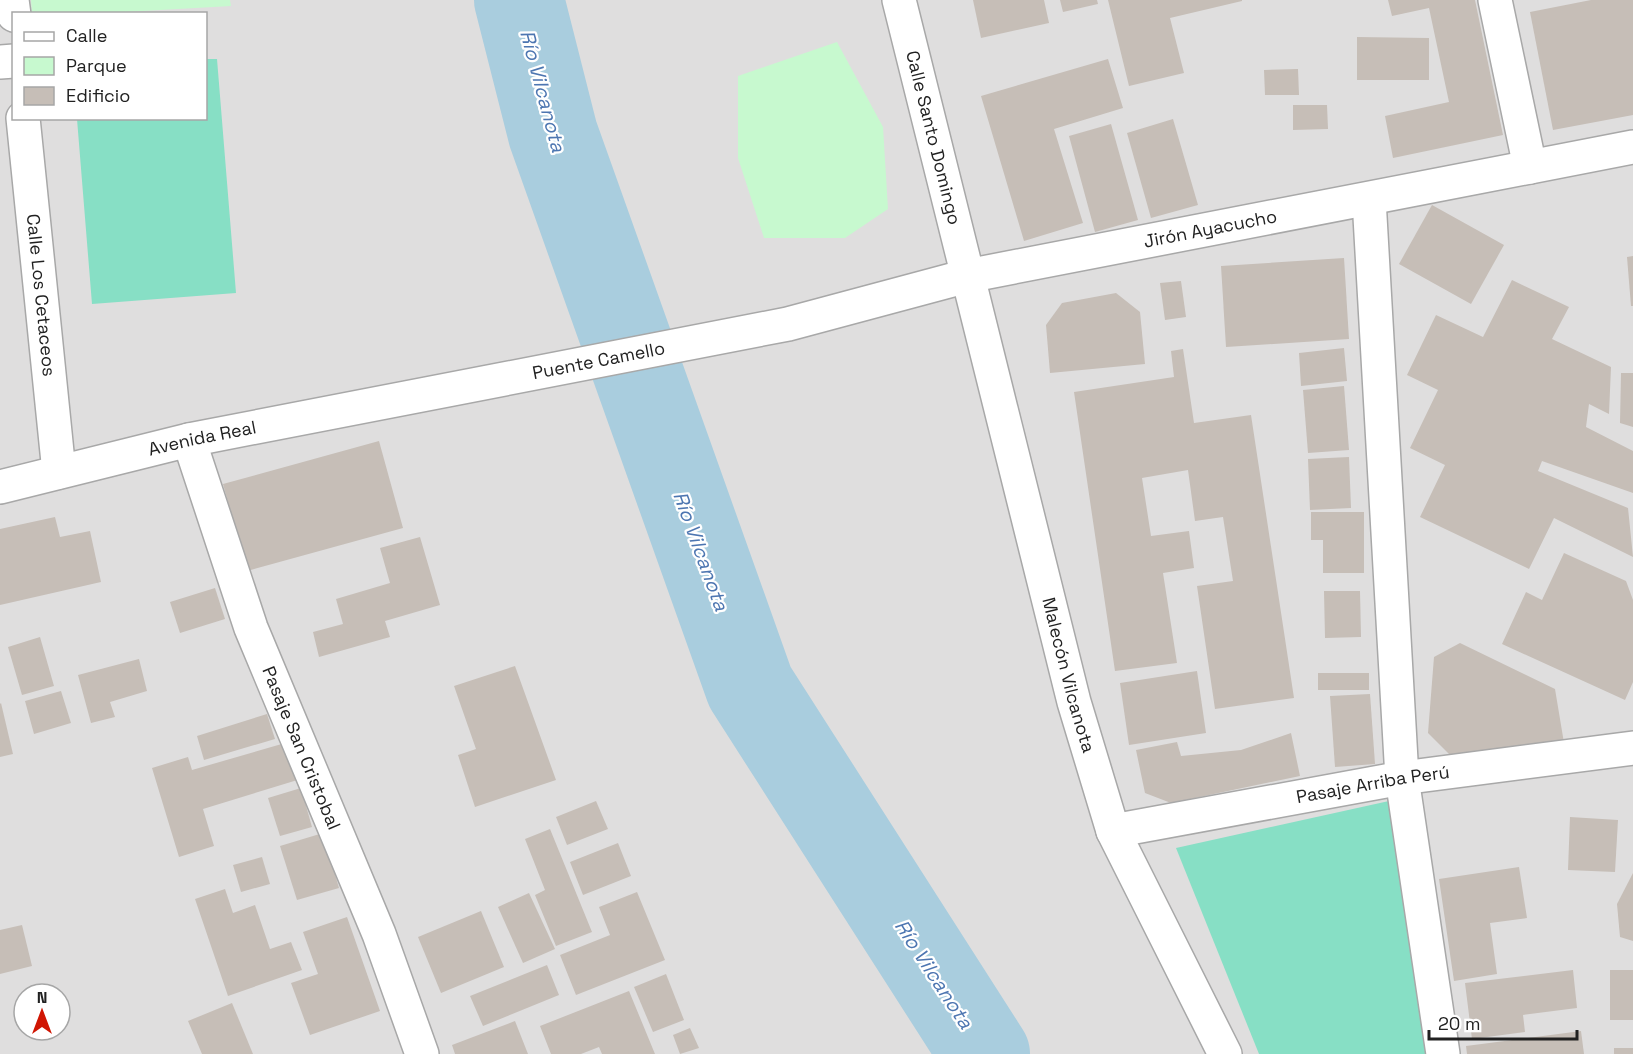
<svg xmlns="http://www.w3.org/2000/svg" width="1633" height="1054" font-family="'Space Grotesk',sans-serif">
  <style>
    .residential { fill: #dfdede; fill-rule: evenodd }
    .park { fill: #c7f9cf }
    .pitch { fill: #87dfc5 }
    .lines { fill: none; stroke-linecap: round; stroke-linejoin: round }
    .river { stroke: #a9cdde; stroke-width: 90 }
    .building { fill: #c6beb7 }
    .minor-casing { stroke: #a8a8a8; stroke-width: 36 }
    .minor { stroke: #fff; stroke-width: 33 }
    .labels { text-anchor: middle; stroke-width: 4.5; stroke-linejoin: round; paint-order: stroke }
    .street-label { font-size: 18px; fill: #212121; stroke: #fff }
    .water-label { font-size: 20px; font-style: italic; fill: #4d76b1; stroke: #fff }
  </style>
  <rect width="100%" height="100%" fill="#f1efe8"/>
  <path class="residential" d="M 0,0 L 1633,0 L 1633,1054 L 0,1054 ZM 14,14 L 206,14 L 206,118 L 14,118 ZM 24,994 L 60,994 L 60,1030 L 24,1030 Z"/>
  <g class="park">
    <path d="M 31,0 L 230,0 L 231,6 L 107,13 L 32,14 Z"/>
    <path d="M 837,42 L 883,127 L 888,209 L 845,238 L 764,238 L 738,158 L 738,76 Z"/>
  </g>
  <g class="pitch">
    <path d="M 206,59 L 217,59 L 236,293 L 92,304 L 77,119 L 206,118 Z"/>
    <path d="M 1389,801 L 1433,1054 L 1259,1054 L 1176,848 Z"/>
  </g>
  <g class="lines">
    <path class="river" d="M 519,0 L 553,134 L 750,687 L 985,1054"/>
  </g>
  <g class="building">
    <path d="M 973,0 L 1044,0 L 1049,23 L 981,38 Z"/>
    <path d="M 1060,0 L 1097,0 L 1098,4 L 1063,12 Z"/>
    <path d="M 1108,0 L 1242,0 L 1242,1 L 1170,18 L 1184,73 L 1129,86 Z"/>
    <path d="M 1388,0 L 1475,0 L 1503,135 L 1393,158 L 1385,116 L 1449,102 L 1429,8 L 1392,16 Z"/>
    <path d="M 1591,0 L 1633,0 L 1633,115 L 1553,130 L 1530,12 Z"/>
    <path d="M 1357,37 L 1429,38 L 1429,80 L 1357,80 Z"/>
    <path d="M 1108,59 L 1123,108 L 1054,129 L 1083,223 L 1024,241 L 981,96 Z"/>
    <path d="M 1298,69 L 1299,95 L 1265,95 L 1264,70 Z"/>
    <path d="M 1293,105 L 1327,105 L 1328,129 L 1293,130 Z"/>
    <path d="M 1173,119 L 1198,205 L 1151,218 L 1127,133 Z"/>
    <path d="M 1111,124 L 1138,220 L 1095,232 L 1069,136 Z"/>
    <path d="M 1432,205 L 1504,245 L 1471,304 L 1399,264 Z"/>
    <path d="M 1633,256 L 1633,306 L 1631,306 L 1627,257 Z"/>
    <path d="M 1344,258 L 1349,339 L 1226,347 L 1221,266 Z"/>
    <path d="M 1512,280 L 1569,307 L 1552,339 L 1611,367 L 1609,414 L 1589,404 L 1586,427 L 1633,451 L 1633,493 L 1542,461 L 1538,471 L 1628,508 L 1633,557 L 1554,518 L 1529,569 L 1420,517 L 1445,465 L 1410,448 L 1438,390 L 1407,375 L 1436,315 L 1483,337 Z"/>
    <path d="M 1181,281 L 1186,317 L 1165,320 L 1160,283 Z"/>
    <path d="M 1116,293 L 1140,312 L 1145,364 L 1050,373 L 1046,325 L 1062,303 Z"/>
    <path d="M 1344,348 L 1347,381 L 1301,386 L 1299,353 Z"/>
    <path d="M 1183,349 L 1194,423 L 1251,415 L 1294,698 L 1215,709 L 1197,586 L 1233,581 L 1223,517 L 1195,521 L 1188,470 L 1142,478 L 1151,536 L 1189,531 L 1194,568 L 1163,573 L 1177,663 L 1115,671 L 1074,392 L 1174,377 L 1171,351 Z"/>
    <path d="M 1621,373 L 1633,373 L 1633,427 L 1620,423 Z"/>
    <path d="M 1344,386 L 1349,450 L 1308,453 L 1303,390 Z"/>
    <path d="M 379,441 L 403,528 L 247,571 L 223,484 Z"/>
    <path d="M 1349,457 L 1351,508 L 1310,510 L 1308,459 Z"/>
    <path d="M 1311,512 L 1364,512 L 1364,573 L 1323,573 L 1323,540 L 1311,540 Z"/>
    <path d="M 55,517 L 60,537 L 90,531 L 101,582 L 0,605 L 0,529 Z"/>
    <path d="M 420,537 L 440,605 L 385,621 L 390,637 L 319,657 L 313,632 L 343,624 L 336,599 L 390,583 L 380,548 Z"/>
    <path d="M 1564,553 L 1626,581 L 1633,600 L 1633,682 L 1625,700 L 1502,644 L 1526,592 L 1542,600 Z"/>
    <path d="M 215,588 L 225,619 L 180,633 L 170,602 Z"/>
    <path d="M 1324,591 L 1360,591 L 1361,637 L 1325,638 Z"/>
    <path d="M 40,637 L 54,686 L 22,695 L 8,647 Z"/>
    <path d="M 1460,643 L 1555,689 L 1564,743 L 1456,761 L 1428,733 L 1434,657 Z"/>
    <path d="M 139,659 L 147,691 L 110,702 L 115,717 L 91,723 L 78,675 Z"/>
    <path d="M 515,666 L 556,780 L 475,807 L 458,755 L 476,749 L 454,686 Z"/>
    <path d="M 1197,671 L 1206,733 L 1129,745 L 1120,683 Z"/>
    <rect x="1318" y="673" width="51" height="17"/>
    <path d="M 61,691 L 71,723 L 34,734 L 25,701 Z"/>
    <path d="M 1370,694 L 1375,764 L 1335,767 L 1330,696 Z"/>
    <path d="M 1,703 L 13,754 L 0,757 L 0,704 Z"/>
    <path d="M 267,714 L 275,739 L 204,760 L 197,736 Z"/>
    <path d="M 1291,733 L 1300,776 L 1171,803 L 1145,793 L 1136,750 L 1177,742 L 1181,756 L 1241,750 Z"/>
    <path d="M 292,741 L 304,778 L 203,809 L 214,846 L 179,857 L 152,768 L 188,757 L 192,770 Z"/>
    <path d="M 301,788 L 312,827 L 280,836 L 268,798 Z"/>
    <path d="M 596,801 L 608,829 L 567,845 L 556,817 Z"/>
    <path d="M 1570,817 L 1618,820 L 1615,872 L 1568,870 Z"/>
    <path d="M 550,829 L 592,932 L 556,946 L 535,895 L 545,890 L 525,839 Z"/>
    <path d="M 323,833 L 339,888 L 297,900 L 280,846 Z"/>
    <path d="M 618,843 L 631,876 L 583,895 L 570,862 Z"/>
    <path d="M 262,857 L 270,884 L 241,892 L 233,865 Z"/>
    <path d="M 1519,867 L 1527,918 L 1490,923 L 1497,974 L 1454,981 L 1439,879 Z"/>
    <path d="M 1633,873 L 1633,941 L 1620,937 L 1617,904 Z"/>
    <path d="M 225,889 L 233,913 L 255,905 L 270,949 L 291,942 L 302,970 L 228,996 L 195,899 Z"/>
    <path d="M 637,892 L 665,960 L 576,995 L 560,955 L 610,935 L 599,907 Z"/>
    <path d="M 529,893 L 555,949 L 523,963 L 498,907 Z"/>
    <path d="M 481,911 L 504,967 L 441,993 L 418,937 Z"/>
    <path d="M 347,917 L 380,1011 L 310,1035 L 291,983 L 318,974 L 303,932 Z"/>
    <path d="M 22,925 L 32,966 L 0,974 L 0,930 Z"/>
    <path d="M 547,965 L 559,995 L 483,1026 L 470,996 Z"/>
    <path d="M 1573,970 L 1577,1008 L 1523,1015 L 1525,1032 L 1472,1039 L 1465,983 Z"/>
    <rect x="1610" y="970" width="23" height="50"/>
    <path d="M 666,974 L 684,1020 L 653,1032 L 634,987 Z"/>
    <path d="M 629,991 L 655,1054 L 602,1054 L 599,1047 L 581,1054 L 551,1054 L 540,1026 Z"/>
    <path d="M 232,1003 L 253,1054 L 202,1054 L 188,1021 Z"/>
    <path d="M 515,1021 L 528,1054 L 455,1054 L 452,1045 Z"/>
    <path d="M 690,1028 L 699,1048 L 680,1054 L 673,1035 Z"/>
    <path d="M 1581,1031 L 1584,1054 L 1467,1054 L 1466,1046 Z"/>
    <rect x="1614" y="1048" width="19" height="6"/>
  </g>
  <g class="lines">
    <g class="minor-casing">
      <g id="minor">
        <path d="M 12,0 L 14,15"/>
        <path id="s1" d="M 899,0 L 1074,702 L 1113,831 L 1225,1054"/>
        <path d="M 1495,0 L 1530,167"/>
        <path d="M 0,62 L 14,61"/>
        <path id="s2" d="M 23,118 L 59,472"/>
        <path d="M 1369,199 L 1402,778 L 1443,1054"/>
        <path id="s3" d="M 189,440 L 251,628 L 379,934 L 422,1054"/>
        <path id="s4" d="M 0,487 L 189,440 L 788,324 L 967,276 L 1633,147"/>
        <path id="s5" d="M 1113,831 L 1402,778 L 1633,748"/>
      </g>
    </g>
    <use href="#minor" class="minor"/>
  </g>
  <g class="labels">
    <g class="street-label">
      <text dy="6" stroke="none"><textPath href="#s1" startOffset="142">Calle Santo Domingo</textPath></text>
      <text dy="6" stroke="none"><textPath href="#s4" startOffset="1238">Jirón Ayacucho</textPath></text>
      <text dy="6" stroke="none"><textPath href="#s2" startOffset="178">Calle Los Cetaceos</textPath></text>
      <text dy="6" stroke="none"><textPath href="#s4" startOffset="612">Puente Camello</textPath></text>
      <text dy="6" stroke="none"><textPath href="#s4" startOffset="208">Avenida Real</textPath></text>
      <text dy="6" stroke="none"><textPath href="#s1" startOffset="696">Malecón Vilcanota</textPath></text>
      <text dy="6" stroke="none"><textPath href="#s3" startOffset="328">Pasaje San Cristobal</textPath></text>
      <text dy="6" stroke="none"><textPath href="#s5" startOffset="264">Pasaje Arriba Perú</textPath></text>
    </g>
    <g class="water-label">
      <text transform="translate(543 91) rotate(75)" y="7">Río Vilcanota</text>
      <text transform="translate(701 551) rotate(70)" y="7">Río Vilcanota</text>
      <text transform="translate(934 974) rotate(57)" y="7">Río Vilcanota</text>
    </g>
  </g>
  <rect x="12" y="12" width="195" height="108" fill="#ffffff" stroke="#a6a6a6" stroke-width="1.5"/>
  <rect x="24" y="32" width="30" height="9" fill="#ffffff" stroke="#a6a6a6" stroke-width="1.5"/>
  <text x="66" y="42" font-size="18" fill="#212121">Calle</text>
  <rect x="24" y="57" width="30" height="18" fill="#c7f9cf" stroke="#a6a6a6" stroke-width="1.5"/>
  <text x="66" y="72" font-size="18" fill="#212121">Parque</text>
  <rect x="24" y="87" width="30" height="18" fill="#c6beb7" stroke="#a6a6a6" stroke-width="1.5"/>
  <text x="66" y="102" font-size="18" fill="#212121">Edificio</text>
  <g transform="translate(42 1012)"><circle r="28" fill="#ffffff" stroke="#a6a6a6" stroke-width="1.5"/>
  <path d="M0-4.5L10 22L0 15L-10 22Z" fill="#d01502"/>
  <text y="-9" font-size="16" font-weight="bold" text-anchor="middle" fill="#212121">N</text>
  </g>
  <path d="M1429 1030v9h148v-9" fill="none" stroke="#212121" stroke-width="3"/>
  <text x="1438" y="1030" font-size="18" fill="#212121" stroke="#ffffff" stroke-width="4.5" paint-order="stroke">20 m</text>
</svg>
